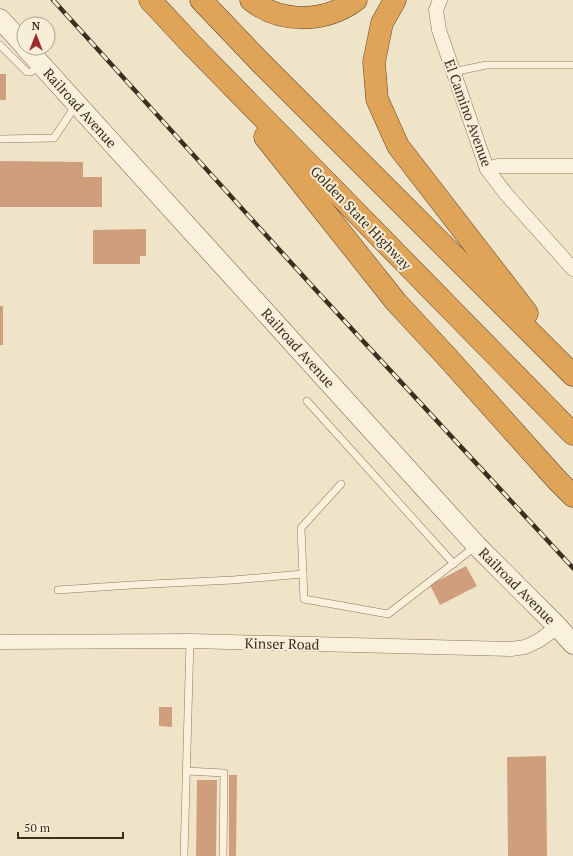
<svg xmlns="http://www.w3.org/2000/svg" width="573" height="856" font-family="'PT Serif',serif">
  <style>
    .building { fill: #cf9f7d }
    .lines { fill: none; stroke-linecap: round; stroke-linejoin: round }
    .lane-casing { stroke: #8d765c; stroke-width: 8 }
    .street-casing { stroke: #8d765c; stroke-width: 15 }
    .secondary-casing { stroke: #6f573f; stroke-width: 21 }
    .highway-casing { stroke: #5b4430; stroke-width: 23 }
    .lane { stroke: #faf1dc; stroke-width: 7 }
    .street { stroke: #faf1dc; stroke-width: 14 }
    .secondary { stroke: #faf1dc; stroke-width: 20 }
    .highway { stroke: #e0a458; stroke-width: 22 }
    .rail-casing { stroke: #3d2e20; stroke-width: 4.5 }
    .rail { stroke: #f7eed8; stroke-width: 3; stroke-dasharray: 9; stroke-linecap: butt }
    .labels { text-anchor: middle; stroke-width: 4; stroke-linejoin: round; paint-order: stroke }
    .street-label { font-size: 14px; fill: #3d2e20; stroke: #f7eed8 }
  </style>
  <rect width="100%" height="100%" fill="#f0e4c8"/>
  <g class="building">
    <rect x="0" y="74" width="6" height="26"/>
    <path d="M 0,161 L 83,162 L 83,177 L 102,177 L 102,207 L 0,207 Z"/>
    <path d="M 146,229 L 146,256 L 140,256 L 140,264 L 93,264 L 93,230 Z"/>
    <rect x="0" y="306" width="3" height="39"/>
    <path d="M 466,566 L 477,586 L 440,605 L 430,585 Z"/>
    <path d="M 159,707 L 172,707 L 172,727 L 159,726 Z"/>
    <path d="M 546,756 L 547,856 L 508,856 L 507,757 Z"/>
    <path d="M 229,775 L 237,775 L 236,856 L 229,856 Z"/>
    <path d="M 197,780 L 217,780 L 216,856 L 196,856 Z"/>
  </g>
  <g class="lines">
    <g class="lane-casing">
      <g id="lane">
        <path d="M 0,45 L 27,72 L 31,72 L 41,65"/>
        <path d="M 453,72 L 486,65 L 573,65"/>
        <path d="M 0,139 L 54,138 L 76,105"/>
        <path d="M 307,401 L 454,564"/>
        <path d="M 341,484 L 301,528 L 304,599 L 388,614 L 476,546"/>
        <path d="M 58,590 L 131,585 L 233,580 L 303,574"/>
        <path d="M 187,771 L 224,773 L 223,856"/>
        <path d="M 184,856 L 190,641"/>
      </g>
    </g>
    <g class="street-casing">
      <g id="street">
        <path d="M 440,0 L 436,10 L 439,30 L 487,169 L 506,194 L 573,269"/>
        <path d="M 487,169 L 498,166 L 573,166"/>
        <path d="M 0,642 L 190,641 L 511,649 L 525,647 L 538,641 L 558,627"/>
      </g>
    </g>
    <g class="secondary-casing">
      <g id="secondary">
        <path d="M 0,19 L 24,45"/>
        <path d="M 26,48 L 477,546 L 558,627 L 573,644"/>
      </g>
    </g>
    <g class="highway-casing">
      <g id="highway">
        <path d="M 150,0 L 191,44 L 573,434"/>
        <path d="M 201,0 L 261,63 L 573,375"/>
        <path d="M 251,0 C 281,24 325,23 356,0"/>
        <path d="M 395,0 L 382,23 L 374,62 L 377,99 L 398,146 L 527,313"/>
        <path d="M 265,137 L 396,302 L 447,357 L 557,480 L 573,496"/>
      </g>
    </g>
    <use href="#lane" class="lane"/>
    <use href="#street" class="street"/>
    <use href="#secondary" class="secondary"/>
    <use href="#highway" class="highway"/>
    <g class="rail-casing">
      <path id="rail" d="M 53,0 L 314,288 L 573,568"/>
    </g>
    <use href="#rail" class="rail"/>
  </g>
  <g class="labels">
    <g class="street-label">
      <text transform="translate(80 108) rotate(48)" y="5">Railroad Avenue</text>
      <text transform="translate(468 113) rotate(70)" y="5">El Camino Avenue</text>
      <text transform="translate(361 218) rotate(46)" y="5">Golden State Highway</text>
      <text transform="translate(298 348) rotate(48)" y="5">Railroad Avenue</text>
      <text transform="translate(517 586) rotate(45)" y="5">Railroad Avenue</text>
      <text transform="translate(282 644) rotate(1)" y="5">Kinser Road</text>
    </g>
  </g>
  <g transform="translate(36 36)"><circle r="19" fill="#f7eed8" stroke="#ada18e"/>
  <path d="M0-3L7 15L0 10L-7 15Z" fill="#9e2a2b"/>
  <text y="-6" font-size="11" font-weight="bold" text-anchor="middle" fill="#3d2e20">N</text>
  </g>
  <path d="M18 832v6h105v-6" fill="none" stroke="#3d2e20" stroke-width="2"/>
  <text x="24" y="832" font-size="12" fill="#3d2e20" stroke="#f7eed8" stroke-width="3" paint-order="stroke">50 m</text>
</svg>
